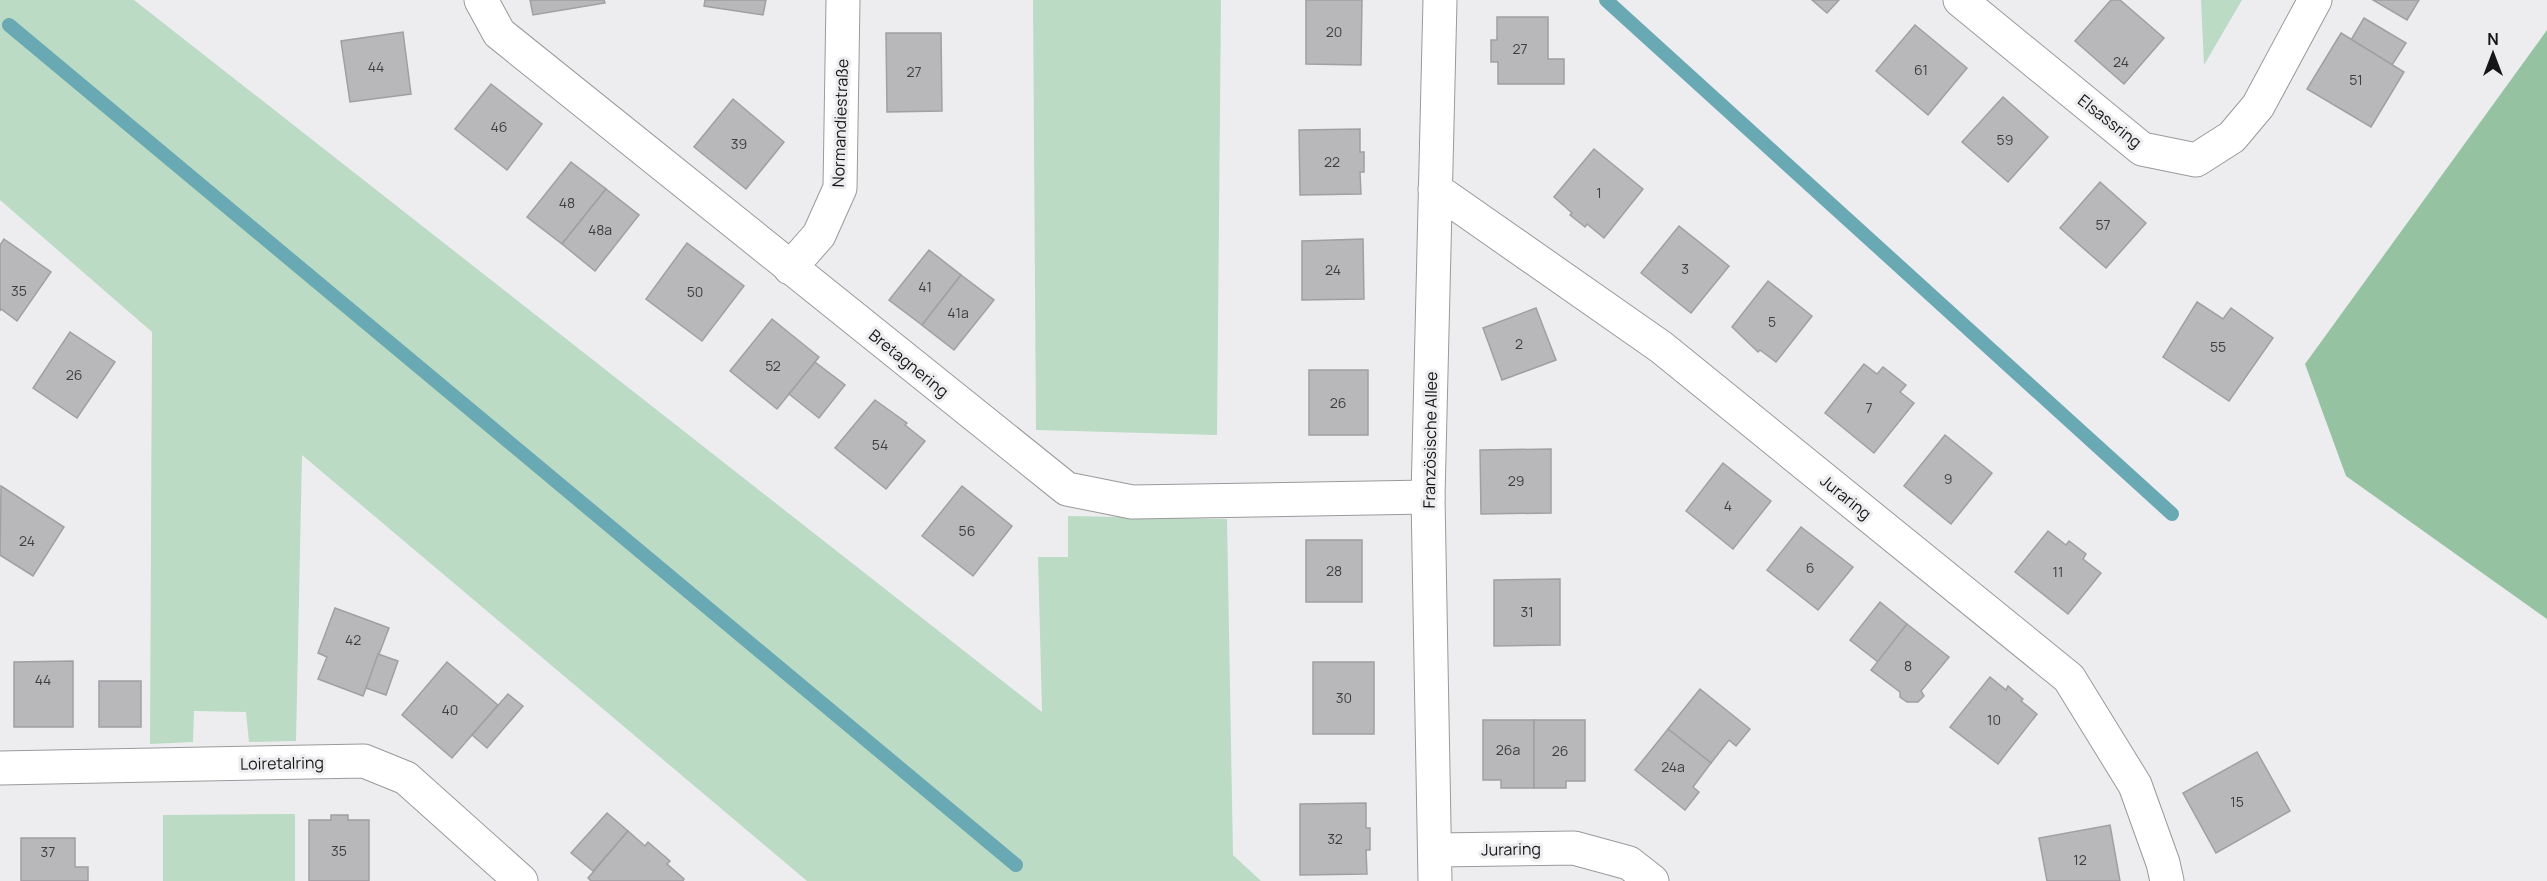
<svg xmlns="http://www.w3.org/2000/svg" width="2547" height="881" font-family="Manrope,sans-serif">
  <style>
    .green { fill: #bbdbc4 }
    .forest { fill: #95c3a1 }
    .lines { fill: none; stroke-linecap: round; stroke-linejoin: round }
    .stream { stroke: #68a9b4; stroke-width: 14 }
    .building { fill: #b8b7b9; stroke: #a09fa2; stroke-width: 1.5 }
    .street-casing { stroke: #9a9a9c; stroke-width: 35 }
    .street { stroke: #fff; stroke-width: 33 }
    .labels { text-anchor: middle; stroke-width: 6; stroke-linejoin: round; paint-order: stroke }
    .number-label { font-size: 14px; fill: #3e3e40 }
    .street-label { font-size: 16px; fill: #161617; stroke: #ededf0 }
  </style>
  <rect width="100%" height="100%" fill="#ededf0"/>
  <g class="green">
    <path d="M 0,0 L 134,0 L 1042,712 L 1038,557 L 1068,557 L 1068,516 L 1227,519 L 1233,855 L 1261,881 L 807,881 L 302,455 L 296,741 L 249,742 L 246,712 L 194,711 L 193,742 L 150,744 L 152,332 L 0,200 Z"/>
    <path d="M 1033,0 L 1221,0 L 1217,435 L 1036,430 Z"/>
    <path d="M 2201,0 L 2242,0 L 2204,65 Z"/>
    <path d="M 295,814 L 295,881 L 163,881 L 163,815 Z"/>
  </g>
  <path class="forest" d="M 2547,30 L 2547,619 L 2346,476 L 2305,364 Z"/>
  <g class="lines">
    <g class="stream">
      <path d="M 1606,0 L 2172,514"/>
      <path d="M 9,25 L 1016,865"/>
    </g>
  </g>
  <g class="building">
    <path d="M 530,0 L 604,0 L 605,3 L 533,15 Z"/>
    <path d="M 705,0 L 766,0 L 763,15 L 704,6 Z"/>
    <path d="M 1306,0 L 1362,0 L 1361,65 L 1306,64 Z"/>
    <path d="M 1812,0 L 1839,0 L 1827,13 Z"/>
    <path d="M 2111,0 L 2120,0 L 2164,38 L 2124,84 L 2075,41 Z"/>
    <path d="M 2373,0 L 2419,0 L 2407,20 Z"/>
    <path d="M 1497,17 L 1548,17 L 1548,59 L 1564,59 L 1564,84 L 1498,84 L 1498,62 L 1491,62 L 1491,40 L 1497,40 Z"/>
    <path d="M 2364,18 L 2406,43 L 2392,65 L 2351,40 Z"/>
    <path d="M 1915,25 L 1967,68 L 1928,115 L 1876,71 Z"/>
    <path d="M 403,32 L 411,94 L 350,102 L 341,41 Z"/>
    <path d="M 886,33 L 941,33 L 942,111 L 887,112 Z"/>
    <path d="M 2341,33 L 2404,72 L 2371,127 L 2307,89 Z"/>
    <path d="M 491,84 L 542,124 L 507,170 L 455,129 Z"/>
    <path d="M 2003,97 L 2048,137 L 2008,182 L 1962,142 Z"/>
    <path d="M 733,99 L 784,142 L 746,189 L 694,147 Z"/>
    <path d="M 1360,129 L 1360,152 L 1364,152 L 1364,172 L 1360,172 L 1361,194 L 1300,195 L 1299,130 Z"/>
    <path d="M 1594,149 L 1643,189 L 1604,238 L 1587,224 L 1585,227 L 1570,215 L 1572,213 L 1554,197 Z"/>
    <path d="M 571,162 L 606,189 L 562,244 L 527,217 Z"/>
    <path d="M 2100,182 L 2146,223 L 2106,268 L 2060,228 Z"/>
    <path d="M 606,189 L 639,215 L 595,271 L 562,244 Z"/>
    <path d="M 1679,226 L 1729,266 L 1691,313 L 1641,273 Z"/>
    <path d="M 4,239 L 51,272 L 17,321 L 1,309 L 0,311 L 0,245 Z"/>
    <path d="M 1363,239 L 1364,299 L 1302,300 L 1302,241 Z"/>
    <path d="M 687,243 L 744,286 L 702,341 L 646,299 Z"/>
    <path d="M 929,250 L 961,275 L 922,325 L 889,300 Z"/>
    <path d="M 961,275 L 994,300 L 954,350 L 922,325 Z"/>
    <path d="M 1768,281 L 1812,316 L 1776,362 L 1760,350 L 1758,352 L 1732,327 Z"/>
    <path d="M 2197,302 L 2223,319 L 2231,308 L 2273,338 L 2229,401 L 2163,357 Z"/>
    <path d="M 1536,308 L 1556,360 L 1502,380 L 1483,328 Z"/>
    <path d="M 772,319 L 819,357 L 777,409 L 730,371 Z"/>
    <path d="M 70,332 L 115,362 L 77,418 L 33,388 Z"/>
    <path d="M 815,362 L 845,385 L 819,418 L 789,394 Z"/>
    <path d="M 1864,364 L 1877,374 L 1883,367 L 1906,385 L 1900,392 L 1914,403 L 1874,453 L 1825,413 Z"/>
    <rect x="1309" y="370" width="59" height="65"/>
    <path d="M 875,400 L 907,423 L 905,425 L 925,441 L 886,489 L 835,448 Z"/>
    <path d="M 1945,435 L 1992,473 L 1951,524 L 1904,486 Z"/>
    <path d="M 1551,449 L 1551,513 L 1481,514 L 1480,450 Z"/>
    <path d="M 1723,463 L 1771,501 L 1733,549 L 1686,511 Z"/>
    <path d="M 1,486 L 64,527 L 33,576 L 0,555 Z"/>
    <path d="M 962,486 L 1012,526 L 973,576 L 922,536 Z"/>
    <path d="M 1801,527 L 1853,567 L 1818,610 L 1767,570 Z"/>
    <path d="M 2048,531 L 2066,545 L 2069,541 L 2086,554 L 2083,559 L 2101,573 L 2068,614 L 2015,572 Z"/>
    <rect x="1306" y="540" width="56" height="62"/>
    <path d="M 1560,579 L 1560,645 L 1494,646 L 1494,580 Z"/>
    <path d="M 1880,602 L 1907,624 L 1878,662 L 1850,640 Z"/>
    <path d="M 335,608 L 389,628 L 363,696 L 318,679 L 327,657 L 318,653 Z"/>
    <path d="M 1907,624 L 1949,657 L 1921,691 L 1924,696 L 1918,702 L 1907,702 L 1900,697 L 1900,692 L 1871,670 Z"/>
    <path d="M 378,654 L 398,661 L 386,695 L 366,688 Z"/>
    <path d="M 73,661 L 73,727 L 14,727 L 14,662 Z"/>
    <path d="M 447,662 L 498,705 L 452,758 L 402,715 Z"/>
    <rect x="1313" y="662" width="61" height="72"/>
    <path d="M 1990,677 L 2006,690 L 2008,686 L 2023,699 L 2021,701 L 2037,714 L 1998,764 L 1950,727 Z"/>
    <rect x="99" y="681" width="42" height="46"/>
    <path d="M 1700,689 L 1750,729 L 1736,746 L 1729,740 L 1711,763 L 1668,729 Z"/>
    <path d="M 508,694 L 523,706 L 487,748 L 472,735 Z"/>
    <path d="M 1483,720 L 1534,720 L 1534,788 L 1501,788 L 1501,780 L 1483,780 Z"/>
    <path d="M 1534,720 L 1585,720 L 1585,781 L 1566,781 L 1566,788 L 1534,788 Z"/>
    <path d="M 1668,729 L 1711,763 L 1693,787 L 1699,792 L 1685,810 L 1635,770 Z"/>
    <path d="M 2257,752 L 2290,811 L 2216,853 L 2183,793 Z"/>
    <path d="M 1366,803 L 1366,828 L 1370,828 L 1370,850 L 1366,850 L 1367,874 L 1300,875 L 1300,804 Z"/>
    <path d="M 607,813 L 628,831 L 593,871 L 571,853 Z"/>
    <path d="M 331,815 L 348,815 L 348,820 L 369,820 L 369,881 L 309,881 L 309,820 L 331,820 Z"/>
    <path d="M 2110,825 L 2120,881 L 2047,881 L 2039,838 Z"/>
    <path d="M 628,831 L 645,846 L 648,842 L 670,861 L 667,864 L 684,879 L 683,881 L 591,881 L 588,878 Z"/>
    <path d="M 21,838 L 75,838 L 75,867 L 88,867 L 88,881 L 21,881 Z"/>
  </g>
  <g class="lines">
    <g class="street-casing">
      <g id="street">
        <path d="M 481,0 L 499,33 L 1067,489 L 1132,502 L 1428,497"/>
        <path d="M 1960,0 L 2142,149 L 2196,160 L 2232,137 L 2258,106 L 2315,0"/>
        <path d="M 1435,189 L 1661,347 L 2069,678 L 2135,785 L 2163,863 L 2167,881"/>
        <path d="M 790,268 L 819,235 L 840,188 L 843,0"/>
        <path d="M 0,768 L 364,761 L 406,778 L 521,881"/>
        <path d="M 1435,850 L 1574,848 L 1629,863 L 1652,881"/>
        <path d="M 1435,881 L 1428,497 L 1440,0"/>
      </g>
    </g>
    <use href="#street" class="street"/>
  </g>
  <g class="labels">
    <g class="number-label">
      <text x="1334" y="37">20</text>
      <text x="1520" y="54">27</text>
      <text x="2121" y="67">24</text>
      <text x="376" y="72">44</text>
      <text x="1921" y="75">61</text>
      <text x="914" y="77">27</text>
      <text x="2356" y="85">51</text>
      <text x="499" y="132">46</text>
      <text x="2005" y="145">59</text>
      <text x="739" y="149">39</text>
      <text x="1332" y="167">22</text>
      <text x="1599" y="198">1</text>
      <text x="567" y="208">48</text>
      <text x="2103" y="230">57</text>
      <text x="600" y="235">48a</text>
      <text x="1685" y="274">3</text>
      <text x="1333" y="275">24</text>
      <text x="925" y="292">41</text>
      <text x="19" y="296">35</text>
      <text x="695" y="297">50</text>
      <text x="958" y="318">41a</text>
      <text x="1772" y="327">5</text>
      <text x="1519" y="349">2</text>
      <text x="2218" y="352">55</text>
      <text x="773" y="371">52</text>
      <text x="74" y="380">26</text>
      <text x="1338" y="408">26</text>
      <text x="1869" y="413">7</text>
      <text x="880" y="450">54</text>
      <text x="1948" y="484">9</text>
      <text x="1516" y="486">29</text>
      <text x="1728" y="511">4</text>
      <text x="967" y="536">56</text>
      <text x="27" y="546">24</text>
      <text x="1810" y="573">6</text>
      <text x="1334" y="576">28</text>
      <text x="2058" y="577">11</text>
      <text x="1527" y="617">31</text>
      <text x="353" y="645">42</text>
      <text x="1908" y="671">8</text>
      <text x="43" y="685">44</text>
      <text x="1344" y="703">30</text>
      <text x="450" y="715">40</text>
      <text x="1994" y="725">10</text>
      <text x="1508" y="755">26a</text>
      <text x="1560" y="756">26</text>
      <text x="1673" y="772">24a</text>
      <text x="2237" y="807">15</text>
      <text x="1335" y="844">32</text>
      <text x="339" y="856">35</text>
      <text x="48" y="857">37</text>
      <text x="2080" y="865">12</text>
    </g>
    <g class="street-label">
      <text transform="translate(2110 121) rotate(38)" y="6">Elsassring</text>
      <text transform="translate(840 123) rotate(-88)" y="6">Normandiestraße</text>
      <text transform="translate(909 363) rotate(39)" y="6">Bretagnering</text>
      <text transform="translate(1430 440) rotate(-89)" y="6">Französische Allee</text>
      <text transform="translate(1846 497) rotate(39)" y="6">Juraring</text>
      <text transform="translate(282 763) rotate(-1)" y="6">Loiretalring</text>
      <text transform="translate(1511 849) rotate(-1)" y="6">Juraring</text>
    </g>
  </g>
  <g transform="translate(2493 54)" stroke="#ededf0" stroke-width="4.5" paint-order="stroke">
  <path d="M0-4.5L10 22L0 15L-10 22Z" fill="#161617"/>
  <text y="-9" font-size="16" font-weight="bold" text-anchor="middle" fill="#161617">N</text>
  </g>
</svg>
